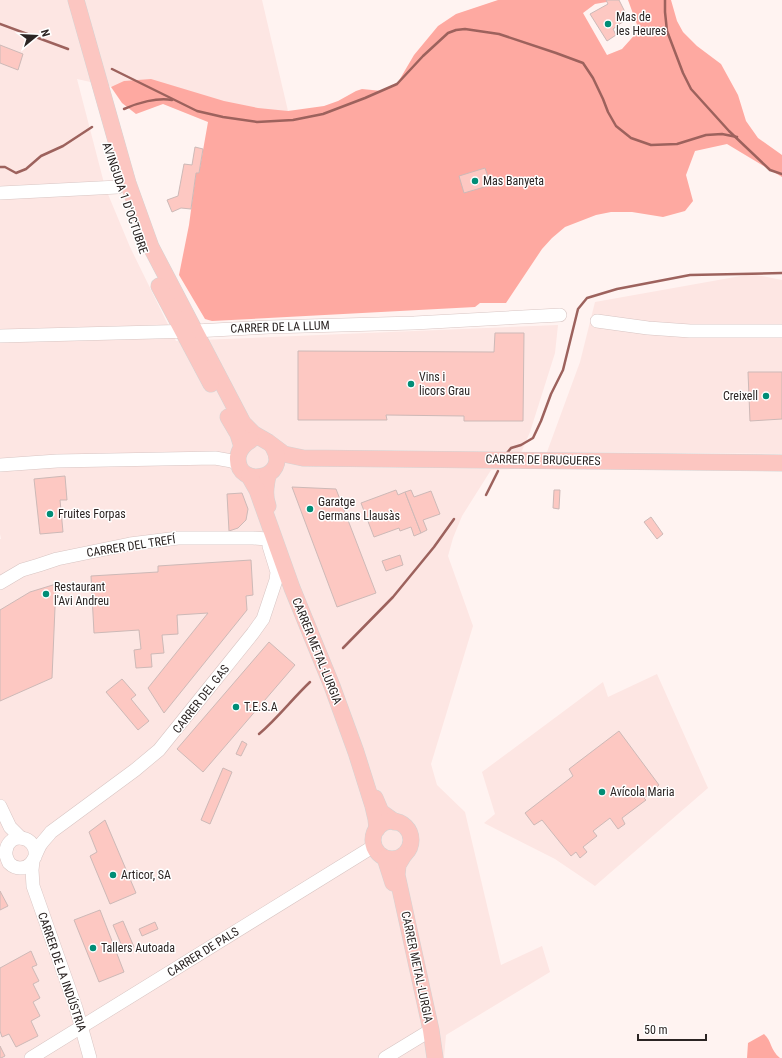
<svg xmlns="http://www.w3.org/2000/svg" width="782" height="1058" font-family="'Roboto Condensed',sans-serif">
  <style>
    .built { fill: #fde6e3 }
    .green { fill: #fea9a1 }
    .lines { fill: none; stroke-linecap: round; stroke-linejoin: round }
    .stream { stroke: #9d625d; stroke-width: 2.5 }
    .building { fill: #fdc8c2; stroke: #cdb9b7 }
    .minor-casing { stroke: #d8c5c3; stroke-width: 14 }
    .major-casing { stroke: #d5d3d3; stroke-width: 17 }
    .minor { stroke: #fff; stroke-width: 13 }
    .major { stroke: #fcc6c1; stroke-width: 16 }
    .poi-dot { fill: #008d76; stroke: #fff; stroke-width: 1.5 }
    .labels { text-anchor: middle; stroke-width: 3; stroke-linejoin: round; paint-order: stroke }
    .poi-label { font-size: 12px; fill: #2b2423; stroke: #fff; text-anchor: start }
    .street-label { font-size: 12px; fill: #2b2423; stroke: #fff }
  </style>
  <rect width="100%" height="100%" fill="#fff3f1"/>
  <g class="built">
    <path d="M 0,0 L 262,0 L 288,111 L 239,115 L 77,79 L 105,187 L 130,247 L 176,341 L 558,325 L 555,353 L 530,432 L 514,469 L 491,470 L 462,516 L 453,538 L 448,556 L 473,626 L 431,764 L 437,785 L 465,812 L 501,965 L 542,946 L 550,972 L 446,1035 L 444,1058 L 0,1058 L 0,539 L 1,539 L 0,534 Z"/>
    <path d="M 752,274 L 782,280 L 782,454 L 547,452 L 580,362 L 595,302 Z"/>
    <path d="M 657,674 L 708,788 L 595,886 L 555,859 L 484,823 L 495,814 L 482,772 L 603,682 L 608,697 Z"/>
  </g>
  <g class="green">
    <path d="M 498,0 L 618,0 L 595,4 L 583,13 L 607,55 L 622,49 L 639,30 L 628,0 L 671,0 L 677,21 L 683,32 L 697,46 L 721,64 L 738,95 L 746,121 L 758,138 L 782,155 L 782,177 L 727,144 L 695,151 L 686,175 L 693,201 L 685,211 L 663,217 L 632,212 L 611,212 L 596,215 L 565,227 L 552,238 L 542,249 L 506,303 L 480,303 L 475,307 L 212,321 L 205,319 L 179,275 L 189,225 L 196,173 L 199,173 L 208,122 L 163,104 L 136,114 L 122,103 L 111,87 L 124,81 L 151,79 L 224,101 L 258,108 L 288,111 L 324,106 L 338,101 L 356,91 L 362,89 L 382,91 L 397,84 L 414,55 L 438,26 L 456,14 Z"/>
    <path d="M 764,1034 C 772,1041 770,1050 780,1058 L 747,1058 L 748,1043 Z"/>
  </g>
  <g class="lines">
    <g class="stream">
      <path d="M 665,0 L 665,12 L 667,31 L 683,73 L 691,89 L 729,131 L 770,170 L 782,174"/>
      <path d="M 0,24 L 68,49"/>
      <path d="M 112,69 L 197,111 L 223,117 L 257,122 L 293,120 L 323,114 L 365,98 L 397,84 L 423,56 L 448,33 L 456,30 L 465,29 L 499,34 L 556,53 L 583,63 L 593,78 L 603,99 L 608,112 L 616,126 L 631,138 L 651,145 L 677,144 L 706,135 L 722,134 L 737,137"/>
      <path d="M 124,109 C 137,103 158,97 172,100"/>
      <path d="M 0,167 L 5,167 L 16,173 L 26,169 L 41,156 L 63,146 L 92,127"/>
      <path d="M 507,453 L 511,448 L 521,445 L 533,438 L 541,421 L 551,394 L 563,370 L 578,309 L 587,298 L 617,289 L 690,275 L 782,273"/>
      <path d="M 486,495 L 498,471"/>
      <path d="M 343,648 L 393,597 L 434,547 L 454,519"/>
      <path d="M 259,734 C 278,718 292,699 310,682"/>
    </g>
  </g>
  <g class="building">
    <path d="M 606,0 L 619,0 L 628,18 L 613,29 L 616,35 L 607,41 L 590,14 L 608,4 Z"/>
    <path d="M 0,45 L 23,54 L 18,70 L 0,63 Z"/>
    <path d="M 195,147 L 203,149 L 199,173 L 196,173 L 191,209 L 181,208 L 172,212 L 167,200 L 178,196 L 184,164 L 192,165 Z"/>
    <path d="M 485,168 L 491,185 L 464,193 L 459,176 Z"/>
    <path d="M 495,333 L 524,333 L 523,421 L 464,421 L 464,416 L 386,415 L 387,420 L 298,420 L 298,351 L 494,352 Z"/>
    <path d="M 748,372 L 782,372 L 782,419 L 750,421 Z"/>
    <path d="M 65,476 L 67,500 L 60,500 L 63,532 L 40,534 L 34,479 Z"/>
    <path d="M 292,487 L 336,489 L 376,593 L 337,607 Z"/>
    <path d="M 396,490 L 398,495 L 405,492 L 421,533 L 414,536 L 411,527 L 400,531 L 399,528 L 374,537 L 361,503 Z"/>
    <path d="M 411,490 L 414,497 L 431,491 L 440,514 L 423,520 L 427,530 L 421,533 L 405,492 Z"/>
    <path d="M 554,490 L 560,490 L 559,509 L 553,508 Z"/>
    <path d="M 242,493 L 248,509 L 246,520 L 238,528 L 229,531 L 227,494 Z"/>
    <path d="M 651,517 L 663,534 L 657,539 L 644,522 Z"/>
    <path d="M 400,555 L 403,565 L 386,571 L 382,561 Z"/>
    <path d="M 251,560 L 253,595 L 246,596 L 247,610 L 164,713 L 148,688 L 208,613 L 177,615 L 178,634 L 162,635 L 164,653 L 151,654 L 152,667 L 136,668 L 134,650 L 141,649 L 139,630 L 94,633 L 91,576 L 158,572 L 158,566 Z"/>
    <path d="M 56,584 L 52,678 L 0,701 L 0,610 L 30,592 Z"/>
    <path d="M 269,642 L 295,665 L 203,772 L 177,749 Z"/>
    <path d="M 122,679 L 136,695 L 131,699 L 149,721 L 138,730 L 106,692 Z"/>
    <path d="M 619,731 L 659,785 L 644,798 L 646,800 L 622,818 L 625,824 L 618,829 L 610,818 L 593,831 L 597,836 L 583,847 L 587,852 L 580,858 L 576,852 L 571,856 L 542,820 L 534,825 L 525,813 L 573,776 L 569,769 Z"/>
    <path d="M 242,741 L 247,744 L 241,756 L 236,754 Z"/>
    <path d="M 223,768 L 232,772 L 210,824 L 201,820 Z"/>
    <path d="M 105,820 L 136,893 L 110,904 L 90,856 L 97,852 L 89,832 Z"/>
    <path d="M 0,891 L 8,906 L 0,910 Z"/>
    <path d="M 100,910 L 124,972 L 99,982 L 74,920 Z"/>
    <path d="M 123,921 L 134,947 L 124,951 L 113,925 Z"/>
    <path d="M 155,922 L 158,929 L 142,936 L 139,929 Z"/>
    <path d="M 31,951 L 37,965 L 32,967 L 39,981 L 33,984 L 40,998 L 33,1002 L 40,1016 L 31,1021 L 38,1036 L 16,1047 L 9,1034 L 2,1037 L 0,1031 L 0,968 Z"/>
    <path d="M 0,1046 L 5,1056 L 1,1058 L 0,1058 Z"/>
  </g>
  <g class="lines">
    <g class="minor-casing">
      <g id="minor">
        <path d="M 0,193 L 118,187"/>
        <path d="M 597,321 L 648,328 L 690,331 L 782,331"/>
        <path d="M 0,336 L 195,331 L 269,327 L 414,323 L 560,315"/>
        <path d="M 0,465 L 57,461 L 215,458 L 232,461 L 240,466"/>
        <path d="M 0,583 L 22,570 L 39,565 L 57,559 L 130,544 L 178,538 L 253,538 L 267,539"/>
        <path d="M 0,806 L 10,827 L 21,838"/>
        <path d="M 35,857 C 38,835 8,831 6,851 C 5,855 7,859 9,863 C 12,866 16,868 20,868 C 34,868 35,853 41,844 C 44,840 48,836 51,832 L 135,770 L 159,750 L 253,633 L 263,619 L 276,580 L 277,572 L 269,546"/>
        <path d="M 33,861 L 32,870 L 33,886 L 76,1008 L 90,1058"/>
        <path d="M 31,1058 L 374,846"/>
        <path d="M 385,1058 L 431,1030"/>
      </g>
    </g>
    <g class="major-casing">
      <g id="major">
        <path d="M 76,0 L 128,183 L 151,247 L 243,423 L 254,434 L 268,442 L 284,454 L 303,458 L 782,463"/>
        <path d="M 159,286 L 211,384"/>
        <path d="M 228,417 L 238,434 L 242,447"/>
        <path d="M 251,440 C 244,444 239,449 238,457 C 236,490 292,479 273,447"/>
        <path d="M 268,475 C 266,486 264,495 268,506"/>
        <path d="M 249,476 L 257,490 L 292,588 L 332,686 L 356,752 L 373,806 L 376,819 L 377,829"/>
        <path d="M 375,798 L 381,812 L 395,822"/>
        <circle cx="392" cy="840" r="19"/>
        <path d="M 404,855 L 398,865 L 397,875 L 431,1030 L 435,1058"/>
        <path d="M 385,858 L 393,883"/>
      </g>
    </g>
    <use href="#minor" class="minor"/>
    <use href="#major" class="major"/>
  </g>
  <g class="poi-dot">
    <circle cx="608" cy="24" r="4"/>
    <circle cx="475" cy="181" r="4"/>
    <circle cx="411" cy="384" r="4"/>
    <circle cx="766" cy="396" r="4"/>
    <circle cx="310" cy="509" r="4"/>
    <circle cx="50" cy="514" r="4"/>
    <circle cx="46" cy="594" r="4"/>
    <circle cx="236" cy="707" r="4"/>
    <circle cx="602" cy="792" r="4"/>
    <circle cx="113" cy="875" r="4"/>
    <circle cx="93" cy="948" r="4"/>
  </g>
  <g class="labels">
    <g class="poi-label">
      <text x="616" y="21">Mas de<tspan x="616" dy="14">les Heures</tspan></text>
      <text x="483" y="185">Mas Banyeta</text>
      <text x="419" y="381">Vins i<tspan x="419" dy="14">licors Grau</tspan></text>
      <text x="758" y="400" text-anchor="end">Creixell</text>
      <text x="318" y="506">Garatge<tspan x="318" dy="14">Germans Llausàs</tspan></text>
      <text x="58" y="518">Fruites Forpas</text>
      <text x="54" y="591">Restaurant<tspan x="54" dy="14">l'Avi Andreu</tspan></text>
      <text x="244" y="711">T.E.S.A</text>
      <text x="610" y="796">Avícola Maria</text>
      <text x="121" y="879">Articor, SA</text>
      <text x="101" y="952">Tallers Autoada</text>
    </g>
    <g class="street-label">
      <text transform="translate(125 198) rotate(71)" y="4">AVINGUDA 1 D'OCTUBRE</text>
      <text transform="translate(280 327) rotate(-2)" y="4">CARRER DE LA LLUM</text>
      <text transform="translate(543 460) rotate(1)" y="4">CARRER DE BRUGUERES</text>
      <text transform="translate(131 546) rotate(-9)" y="4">CARRER DEL TREFÍ</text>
      <text transform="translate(317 651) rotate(68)" y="4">CARRER METAL·LURGIA</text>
      <text transform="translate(201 699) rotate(-52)" y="4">CARRER DEL GAS</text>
      <text transform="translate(203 952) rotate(-32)" y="4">CARRER DE PALS</text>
      <text transform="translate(417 967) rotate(78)" y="4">CARRER METAL·LURGIA</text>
      <text transform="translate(62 972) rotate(71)" y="4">CARRER DE LA INDÚSTRIA</text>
    </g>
  </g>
  <g transform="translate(36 36) rotate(72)" stroke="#ffffff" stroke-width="3" paint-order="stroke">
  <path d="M0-3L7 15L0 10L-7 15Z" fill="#2b2423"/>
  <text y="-6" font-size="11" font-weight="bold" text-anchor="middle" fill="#2b2423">N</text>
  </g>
  <path d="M638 1034v6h68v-6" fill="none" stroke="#2b2423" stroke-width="2"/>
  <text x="644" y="1034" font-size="12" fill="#2b2423" stroke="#ffffff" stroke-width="3" paint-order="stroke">50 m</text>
</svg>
